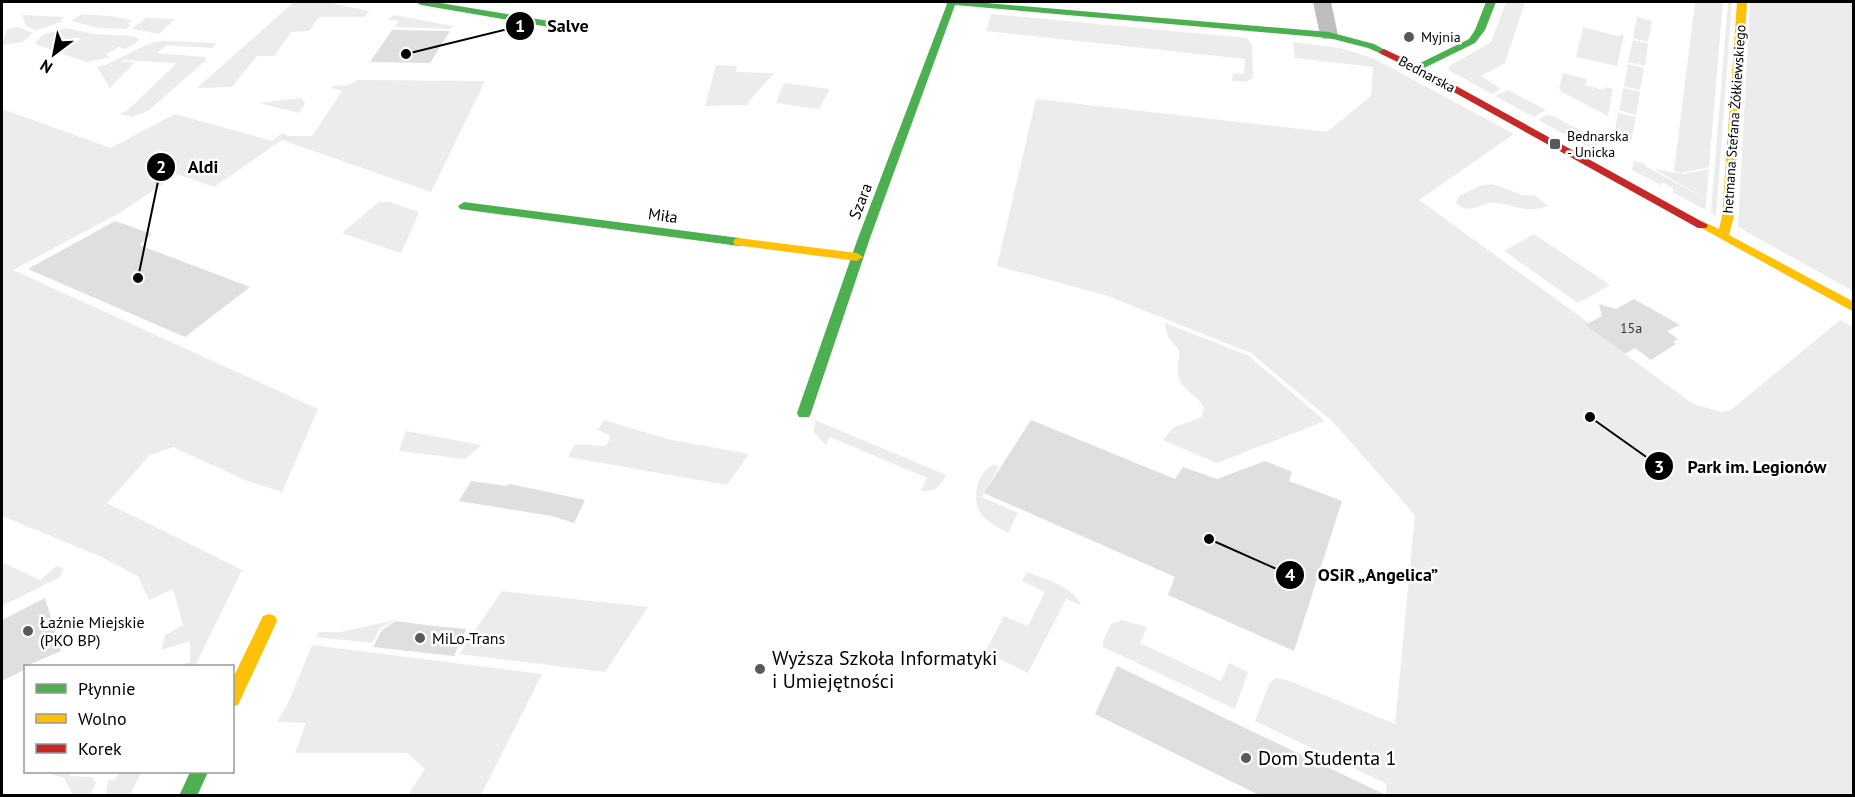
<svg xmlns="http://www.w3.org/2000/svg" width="1855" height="797" font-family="'PT Sans',sans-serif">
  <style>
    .green { fill: #ececec }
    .building { fill: #dfdfdf }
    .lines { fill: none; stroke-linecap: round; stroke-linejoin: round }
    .street { fill: #bebebe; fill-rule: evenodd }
    .fast { fill: #4caf50; fill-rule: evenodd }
    .slow { fill: #ffc107; fill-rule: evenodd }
    .jam { fill: #c62828; fill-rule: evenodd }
    .poi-dot { fill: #595959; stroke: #fff; stroke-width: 2 }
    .labels { text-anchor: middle; stroke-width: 5; stroke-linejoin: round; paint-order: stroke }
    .far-poi-label { font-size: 14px; fill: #000; stroke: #fff; text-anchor: start }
    .far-street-label { font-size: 14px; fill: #000; stroke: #fff }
    .number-label { font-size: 14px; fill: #383838 }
    .street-label { font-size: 16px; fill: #000; stroke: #fff }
    .poi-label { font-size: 16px; fill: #000; stroke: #fff; text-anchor: start }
    .near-poi-label { font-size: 20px; fill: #000; stroke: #fff; text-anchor: start }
    .leader { fill: none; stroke: #000; stroke-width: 2 }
    .callout-dot { fill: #000; stroke: #fff; stroke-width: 2 }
    .mark-label { font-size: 18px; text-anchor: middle; font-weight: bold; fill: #fff }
    .callout-label { font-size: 18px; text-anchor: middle; font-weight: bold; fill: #000; stroke: #fff; stroke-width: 5; stroke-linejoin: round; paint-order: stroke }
  </style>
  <rect width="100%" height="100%" fill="#fff"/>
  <g class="green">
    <path d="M 294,2 L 326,2 L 369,11 L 365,17 L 319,17 L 309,31 L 291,32 L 274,56 L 257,56 L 232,87 L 197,88 Z"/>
    <path d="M 1506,2 L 1525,2 L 1505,63 L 1481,76 L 1501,89 L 1492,94 L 1450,71 L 1448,67 L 1491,42 Z"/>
    <path d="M 1695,2 L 1723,2 L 1709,167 L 1681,173 L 1674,171 Z"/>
    <path d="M 1728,2 L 1732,2 L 1716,216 L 1711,212 Z"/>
    <path d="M 1750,2 L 1853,2 L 1853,291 L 1738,227 Z"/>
    <path d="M 82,14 L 109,16 L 132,20 L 127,24 L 131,25 L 126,29 L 99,28 L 71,21 Z"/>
    <path d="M 991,14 L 1247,38 L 1252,45 L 1253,78 L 1246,82 L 1232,81 L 1233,73 L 1244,74 L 1245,59 L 986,31 Z"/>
    <path d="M 22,15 L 65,17 L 60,21 L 64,21 L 37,30 L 26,26 Z"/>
    <path d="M 394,15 L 453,26 L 451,29 L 395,27 L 399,20 L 387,20 Z"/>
    <path d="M 1637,17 L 1652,21 L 1648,42 L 1633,38 Z"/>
    <path d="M 146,18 L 175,19 L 159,34 L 132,29 Z"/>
    <path d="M 18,27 L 33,33 L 23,42 L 2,45 L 7,29 Z"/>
    <path d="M 1583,27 L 1617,36 L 1624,35 L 1617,66 L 1576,57 Z"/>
    <path d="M 66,28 L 94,34 L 133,36 L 139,39 L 136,43 L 126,49 L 119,47 L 105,55 L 111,57 L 86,62 L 35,44 L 42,35 Z"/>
    <path d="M 1633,40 L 1648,44 L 1645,66 L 1628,62 Z"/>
    <path d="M 165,41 L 217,43 L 212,48 L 167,45 L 157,53 L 205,57 L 206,60 L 148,111 L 132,117 L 120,114 L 128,110 L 177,63 L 123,60 L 122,62 L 135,62 L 110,88 L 97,67 C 121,62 140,42 165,41 Z"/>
    <path d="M 1293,42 L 1340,48 L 1373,58 L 1514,134 L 1419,200 L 1589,323 L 1585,325 L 1693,404 L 1721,412 L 1731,410 L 1840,320 L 1853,327 L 1853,795 L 1385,795 L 1387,784 L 1255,721 L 1269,684 L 1275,678 L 1287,680 L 1395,724 L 1415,515 L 1333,422 L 1251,353 L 1105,295 L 997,266 L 1036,99 L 1327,132 L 1371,96 L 1373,67 L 1295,58 Z"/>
    <path d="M 1628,64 L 1644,68 L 1640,90 L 1624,86 Z"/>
    <path d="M 716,65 L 737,66 L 736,72 L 774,73 L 748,102 L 748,105 L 705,106 Z"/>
    <path d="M 1563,73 L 1587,79 L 1585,85 L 1604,90 L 1605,87 L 1613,89 L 1608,116 L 1562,92 L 1559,88 Z"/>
    <path d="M 358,80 L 485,81 L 431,192 L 282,140 L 214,187 L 178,174 L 121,212 L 13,270 L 318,409 L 282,492 L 245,480 L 173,447 L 150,455 L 107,503 L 242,570 L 195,666 L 178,666 L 190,662 L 190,641 L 161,650 L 165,635 L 183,625 L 173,589 L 149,600 L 138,576 L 97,555 L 2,516 L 2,109 L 111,148 L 175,114 L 272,141 L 282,133 L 289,136 L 312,136 L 342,91 L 332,88 L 331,86 L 349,85 Z"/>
    <path d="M 784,83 L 830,89 L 819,109 L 776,103 Z"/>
    <path d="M 1623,88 L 1640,92 L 1636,115 L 1619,110 Z"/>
    <path d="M 1508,90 L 1546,110 L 1534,117 L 1495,96 Z"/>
    <path d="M 301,98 L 305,103 L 299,113 L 259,103 Z"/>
    <path d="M 1618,113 L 1636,117 L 1631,141 L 1614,136 Z"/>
    <path d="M 1546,115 L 1553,116 L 1599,140 L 1596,151 L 1538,120 Z"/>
    <path d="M 1634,161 L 1645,164 L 1645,166 L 1706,199 L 1706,210 L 1672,192 L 1674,189 L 1664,183 L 1660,185 L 1632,170 Z"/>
    <path d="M 1654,169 L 1684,174 L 1709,169 L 1706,199 Z"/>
    <path d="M 1493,184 L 1522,195 L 1536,196 L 1548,206 C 1527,214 1516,205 1496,203 C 1481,201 1471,217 1456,203 L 1459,196 L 1482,185 Z"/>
    <path d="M 379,202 L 390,202 L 419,212 L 401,253 L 342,233 Z"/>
    <path d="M 1534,234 L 1610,285 L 1578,303 L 1504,251 Z"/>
    <path d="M 1165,323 L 1249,356 L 1325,421 L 1217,463 L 1163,440 L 1173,428 L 1202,417 L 1204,408 C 1198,395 1180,389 1178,374 C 1177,366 1180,358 1179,350 L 1168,337 Z"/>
    <path d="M 604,420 L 667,439 L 749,454 L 727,485 L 568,457 L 575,444 L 606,446 L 610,439 L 609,435 L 598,430 Z"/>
    <path d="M 815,420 L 946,475 C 940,487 935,492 921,491 L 927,478 L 830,437 L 826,445 L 814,433 Z"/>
    <path d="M 406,431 L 481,445 L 465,459 L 399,451 Z"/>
    <path d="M 994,465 L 999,466 L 982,497 L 1018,513 L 1008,533 C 998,528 988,522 981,514 C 971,499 977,471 994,465 Z"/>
    <path d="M 2,564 L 6,564 L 40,580 L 57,566 L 64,568 L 60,577 L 2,606 Z"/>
    <path d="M 1027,572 C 1046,580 1073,586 1081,605 L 1066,599 L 1028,673 L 985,652 L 1004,616 L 1028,626 L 1045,592 L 1022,581 Z"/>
    <path d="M 502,591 L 648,607 L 605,672 L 459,654 Z"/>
    <path d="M 395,620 L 380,628 L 372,643 L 316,637 L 319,632 L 341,632 Z"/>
    <path d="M 1122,620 L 1147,627 L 1140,643 L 1221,681 L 1229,663 L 1248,672 L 1235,709 L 1103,647 L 1103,642 L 1111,624 Z"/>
    <path d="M 312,645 L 542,674 L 481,795 L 408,795 L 425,769 L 407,753 L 295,753 L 306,723 L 277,722 L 289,701 Z"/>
    <path d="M 45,772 L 71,772 L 70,776 L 92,777 L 96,783 L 90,795 L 73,795 L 64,778 Z"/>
    <path d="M 120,772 L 142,772 L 130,794 L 106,794 L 108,780 L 115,780 Z"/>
  </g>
  <g class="building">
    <path d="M 392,30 L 450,31 L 430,63 L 370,62 Z"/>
    <path d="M 115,221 L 152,234 L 139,245 L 250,287 L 185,337 L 28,269 Z"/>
    <path d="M 1634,299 L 1680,325 L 1667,331 L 1678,339 L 1673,342 L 1676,344 L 1651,360 L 1635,348 L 1625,354 L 1585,325 L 1602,316 L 1599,304 L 1616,309 Z"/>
    <path d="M 1031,420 L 1175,479 L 1183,467 L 1217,479 L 1265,461 L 1292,472 L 1289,481 L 1342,501 L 1294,651 L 1168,595 L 1175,577 L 984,493 Z"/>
    <path d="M 471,481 L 507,486 L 510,484 L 585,500 L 574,523 L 552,516 L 459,501 Z"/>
    <path d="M 45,598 L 61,651 L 26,666 L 26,669 L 2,681 L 2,620 Z"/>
    <path d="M 396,621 L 434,626 L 466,629 L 454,656 L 373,647 L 382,630 Z"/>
    <path d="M 1117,666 L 1243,727 L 1386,795 L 1259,795 L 1095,714 Z"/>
  </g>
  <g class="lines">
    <path class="street" d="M 1313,2 L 1331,2 L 1338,35 L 1335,39 L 1323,39 L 1320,35 Z"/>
    <g class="fast">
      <path d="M 416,2 L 434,2 L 549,21 L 554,24 L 549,27 L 421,5 Z"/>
      <path d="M 945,2 L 975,2 L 1329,32 L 1374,44 L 1389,52 L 1384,55 L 1368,48 L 1329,38 L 955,5 L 870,238 L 811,413 L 809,417 L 799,417 L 797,413 L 858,238 L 947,4 Z"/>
      <path d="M 1486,2 L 1496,2 L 1485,30 L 1475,43 L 1420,70 L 1414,70 L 1414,66 L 1469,39 L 1475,30 Z"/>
      <path d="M 464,202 L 739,238 L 745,242 L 739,246 L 460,209 L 458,206 Z"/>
      <path d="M 190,772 L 208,772 L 197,796 L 179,796 Z"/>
    </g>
    <g class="slow">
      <path d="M 1737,2 L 1747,2 L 1734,216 L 1729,235 L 1854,302 L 1854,312 L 1696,225 L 1702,221 L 1719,229 L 1722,216 Z"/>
      <path d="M 739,238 L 857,253 L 863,257 L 857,261 L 735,245 L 733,242 L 735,239 Z"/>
      <path d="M 269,614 L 275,616 L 277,621 L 238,705 L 232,707 L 232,680 L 263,616 Z"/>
    </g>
    <path class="jam" d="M 1384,49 L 1420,66 L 1708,225 L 1706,228 L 1698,228 L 1414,70 L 1381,54 L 1379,52 Z"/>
  </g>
  <g class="poi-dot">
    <circle cx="1409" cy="37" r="6"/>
    <rect x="1549" y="138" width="12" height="12" rx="3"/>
    <circle cx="28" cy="631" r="6"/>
    <circle cx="420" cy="638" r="6"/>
    <circle cx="760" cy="669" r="6"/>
    <circle cx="1246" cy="758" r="6"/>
  </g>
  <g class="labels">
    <g class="far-poi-label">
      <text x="1421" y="42">Myjnia</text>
      <text x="1567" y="141">Bednarska<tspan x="1567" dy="16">- Unicka</tspan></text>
    </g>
    <g class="far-street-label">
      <text transform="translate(1427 74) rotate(28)" y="5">Bednarska</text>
      <text transform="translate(1734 119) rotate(-86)" y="5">hetmana Stefana Żółkiewskiego</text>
    </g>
    <g class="number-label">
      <text x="1631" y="333">15a</text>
    </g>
    <g class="street-label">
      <text transform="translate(860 201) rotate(-69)" y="6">Szara</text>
      <text transform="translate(663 215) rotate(8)" y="6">Miła</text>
    </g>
    <g class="poi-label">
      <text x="40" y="628">Łaźnie Miejskie<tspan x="40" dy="18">(PKO BP)</tspan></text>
      <text x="432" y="644">MiLo-Trans</text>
    </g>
    <g class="near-poi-label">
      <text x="772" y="665">Wyższa Szkoła Informatyki<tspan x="772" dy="23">i Umiejętności</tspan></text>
      <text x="1258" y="765">Dom Studenta 1</text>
    </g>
  </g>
  <path class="leader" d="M406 54L520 26M138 278L161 167M1590 417L1659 466M1209 539L1290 575"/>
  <g class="callout-dot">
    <circle cx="406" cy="54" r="6"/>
    <circle cx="138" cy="278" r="6"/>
    <circle cx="1590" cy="417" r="6"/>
    <circle cx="1209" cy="539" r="6"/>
    <circle cx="520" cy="26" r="15"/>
    <circle cx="161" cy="167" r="15"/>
    <circle cx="1659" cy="466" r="15"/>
    <circle cx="1290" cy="575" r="15"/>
  </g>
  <g class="mark-label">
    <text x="520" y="32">1</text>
    <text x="161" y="173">2</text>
    <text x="1659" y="473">3</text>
    <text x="1290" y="581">4</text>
  </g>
  <g class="callout-label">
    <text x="568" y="32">Salve</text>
    <text x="203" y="173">Aldi</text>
    <text x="1757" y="473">Park im. Legionów</text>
    <text x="1378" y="581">OSiR „Angelica”</text>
  </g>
  <rect width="1855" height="797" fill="none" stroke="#000000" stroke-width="6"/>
  <rect x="24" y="665" width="210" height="108" fill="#ffffff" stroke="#999999" stroke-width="1.5"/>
  <rect x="36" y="684" width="30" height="9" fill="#4caf50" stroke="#999999" stroke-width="1.5"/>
  <text x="78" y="695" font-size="18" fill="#000000">Płynnie</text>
  <rect x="36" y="714" width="30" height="9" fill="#ffc107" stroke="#999999" stroke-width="1.5"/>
  <text x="78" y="725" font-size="18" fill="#000000">Wolno</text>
  <rect x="36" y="744" width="30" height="9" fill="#c62828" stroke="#999999" stroke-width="1.5"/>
  <text x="78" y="755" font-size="18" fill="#000000">Korek</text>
  <g transform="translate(54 54) rotate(212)" stroke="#ffffff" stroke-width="4.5" paint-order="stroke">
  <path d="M0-4.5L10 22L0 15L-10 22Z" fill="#000000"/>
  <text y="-9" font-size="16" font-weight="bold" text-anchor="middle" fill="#000000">N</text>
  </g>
</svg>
